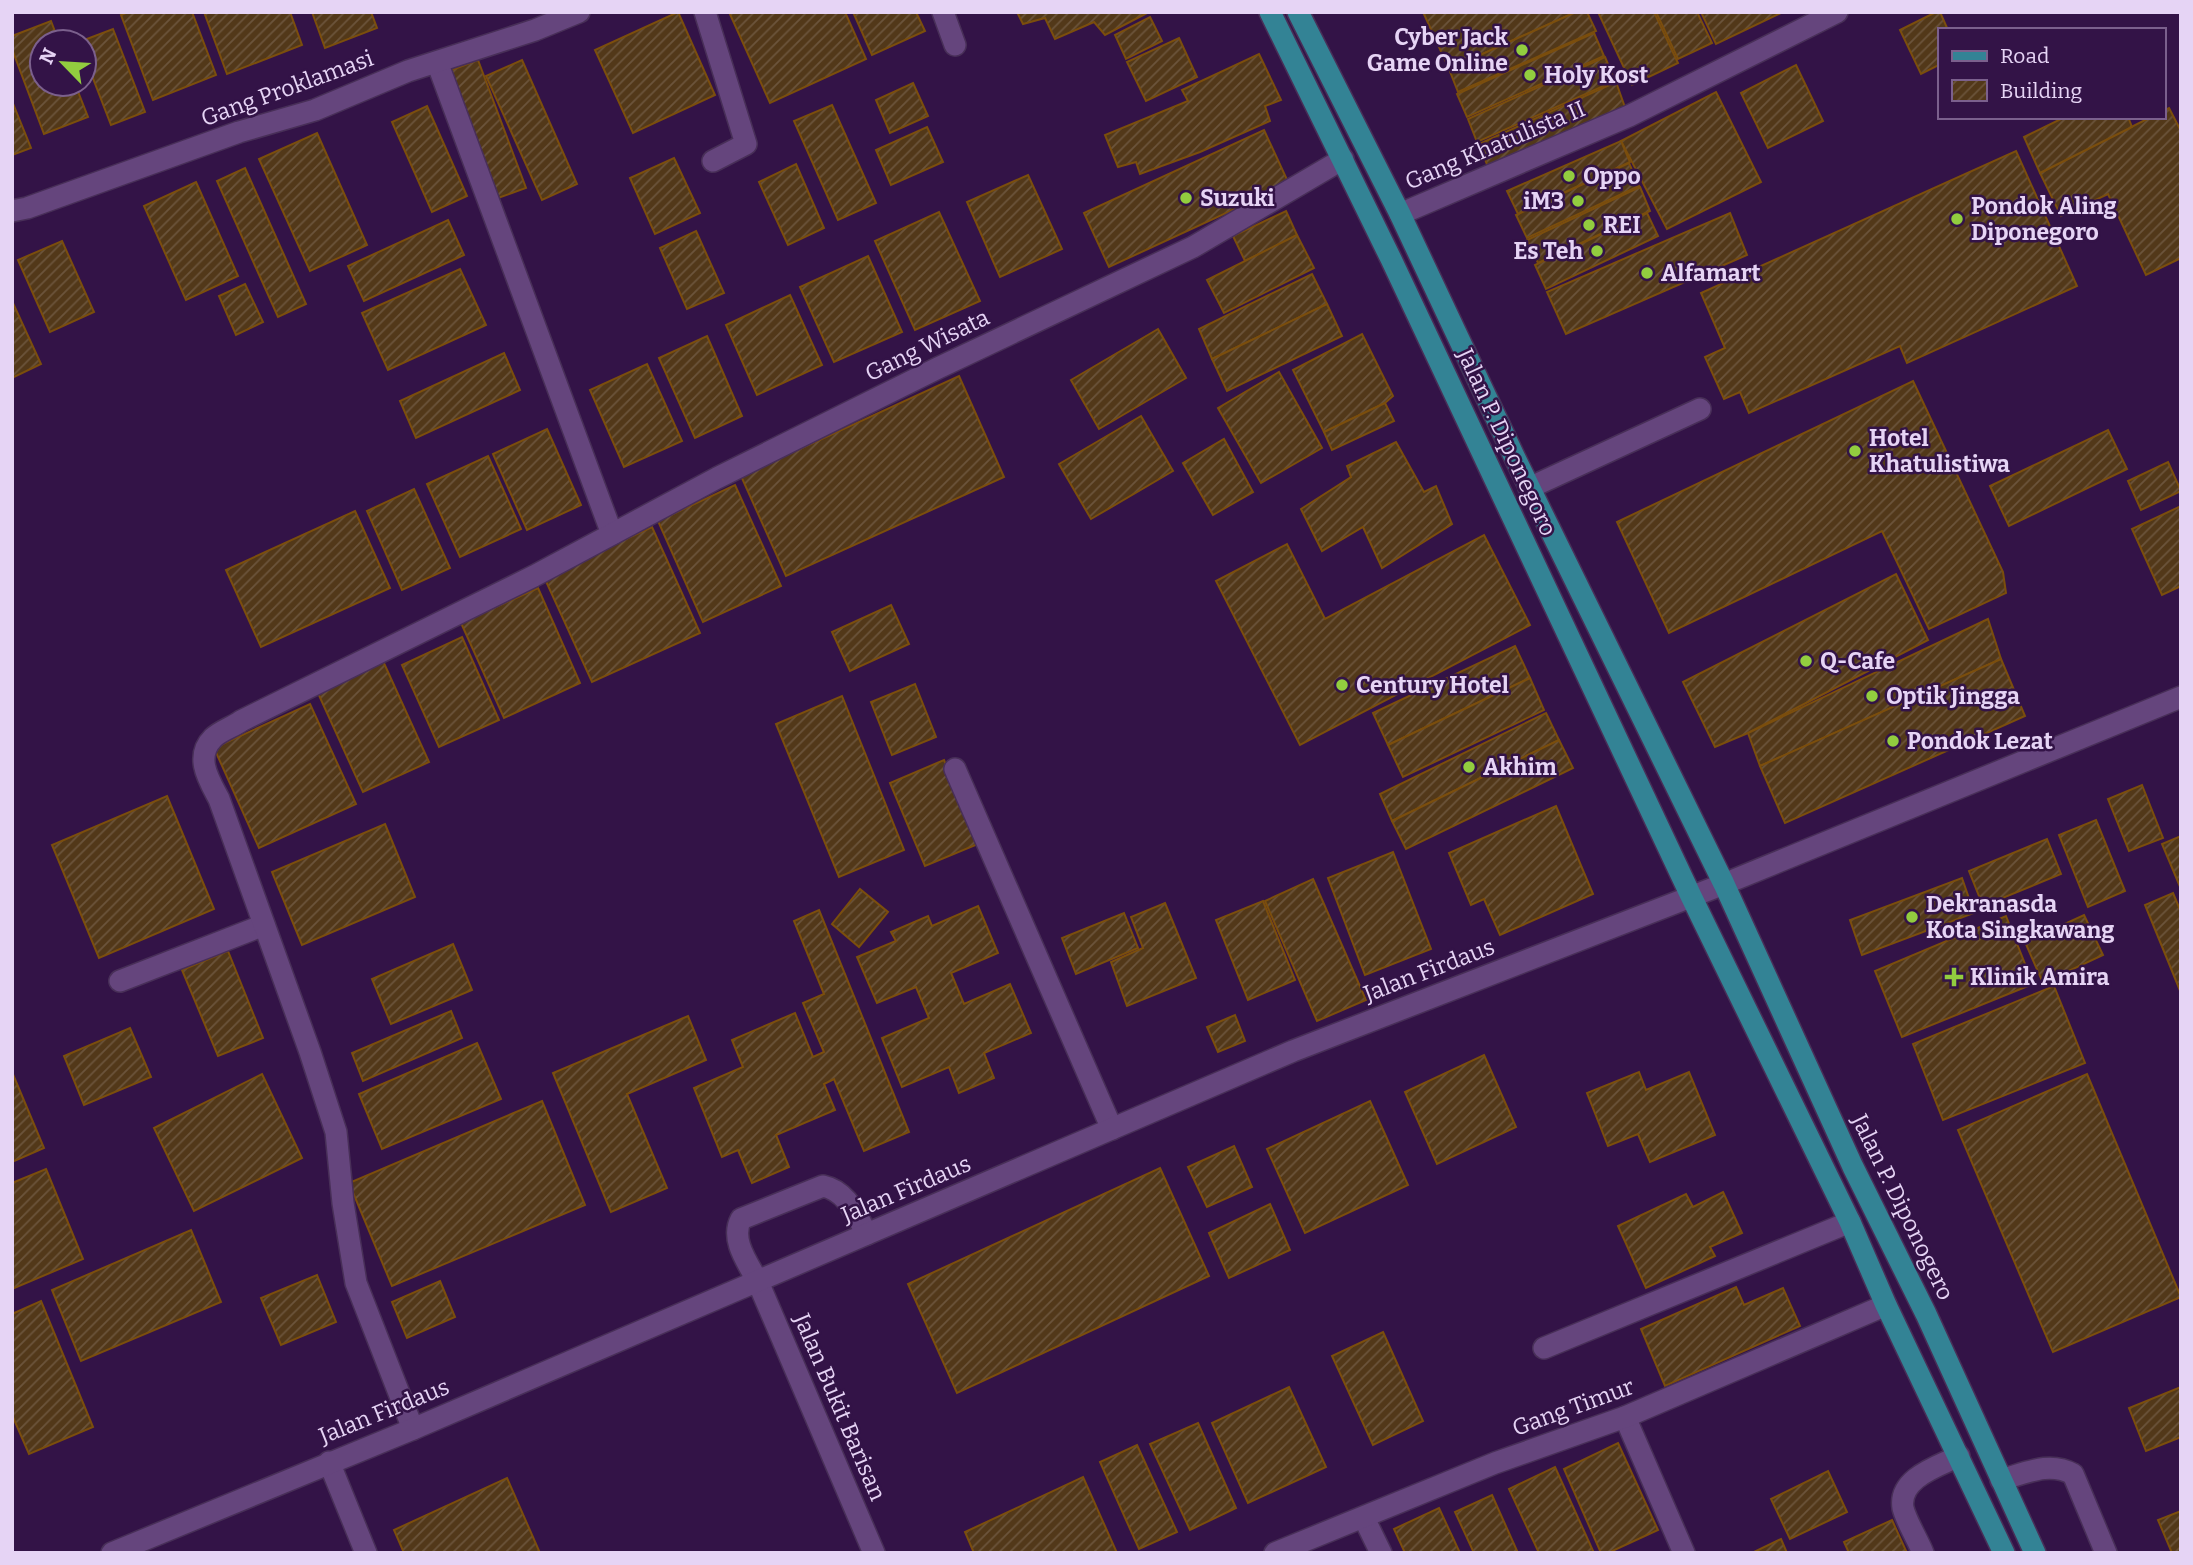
<svg xmlns="http://www.w3.org/2000/svg" width="2193" height="1565" font-family="Bitter,serif">
  <style>
    .building { fill: url(#building-hatch); stroke: #7b4e0d; stroke-width: 2 }
    .lines { fill: none; stroke-linecap: round; stroke-linejoin: round }
    .minor-casing { stroke: #482f58; stroke-width: 24 }
    .major-casing { stroke: #482f58; stroke-width: 24 }
    .minor { stroke: #65457d; stroke-width: 21 }
    .major { stroke: #338395; stroke-width: 21 }
    .poi-dot { fill: #92cd3f; stroke: #331347; stroke-width: 2.5 }
    .labels { text-anchor: middle; stroke-width: 5; stroke-linejoin: round; paint-order: stroke }
    .poi-label { font-size: 23px; font-weight: bold; fill: #e6d4f5; stroke: #331347; text-anchor: start }
    .street-label { font-size: 23px; fill: #e6d4f5; stroke: #331347 }
  </style>
  <defs>
    <pattern id="building-hatch" width="6" height="6" patternUnits="userSpaceOnUse" patternTransform="scale(1.75)"><rect width="6" height="6" fill="#523819"/><path d="M-1 1l2-2M0 6l6-6M5 7l2-2" fill="none" stroke="#6b543b"/></pattern>
  </defs>
  <rect width="100%" height="100%" fill="#331347"/>
  <g class="building">
    <path d="M 128,12 L 192,12 L 216,75 L 153,100 L 121,15 Z"/>
    <path d="M 204,12 L 290,12 L 302,45 L 227,74 Z"/>
    <path d="M 312,12 L 371,12 L 377,28 L 325,48 Z"/>
    <path d="M 678,12 L 715,95 L 633,133 L 595,50 Z"/>
    <path d="M 729,12 L 845,12 L 866,59 L 770,103 Z"/>
    <path d="M 853,12 L 916,12 L 925,31 L 872,55 Z"/>
    <path d="M 1017,12 L 1149,12 L 1105,35 L 1094,22 L 1055,39 L 1045,18 L 1023,24 Z"/>
    <path d="M 1423,12 L 1576,12 L 1449,69 Z"/>
    <path d="M 1576,12 L 1587,12 L 1596,31 L 1458,92 L 1449,69 Z"/>
    <path d="M 1598,12 L 1654,12 L 1678,63 L 1632,85 Z"/>
    <path d="M 1656,12 L 1697,12 L 1712,43 L 1678,59 Z"/>
    <path d="M 1701,12 L 1783,12 L 1716,44 Z"/>
    <path d="M 1936,12 L 1940,12 L 1948,30 L 1939,30 L 1939,65 L 1921,74 L 1900,30 Z"/>
    <path d="M 1150,17 L 1162,41 L 1126,59 L 1115,35 Z"/>
    <path d="M 51,21 L 59,42 L 42,42 L 42,84 L 75,84 L 88,117 L 44,134 L 12,49 L 12,36 Z"/>
    <path d="M 113,29 L 145,112 L 111,125 L 84,55 L 84,42 L 79,42 Z"/>
    <path d="M 1594,33 L 1604,56 L 1467,117 L 1457,94 Z"/>
    <path d="M 1179,38 L 1197,77 L 1146,101 L 1127,62 Z"/>
    <path d="M 1259,54 L 1281,100 L 1265,106 L 1270,121 L 1200,152 L 1140,174 L 1136,162 L 1118,167 L 1105,135 L 1188,101 L 1182,90 Z"/>
    <path d="M 1605,57 L 1615,81 L 1477,142 L 1468,119 Z"/>
    <path d="M 478,60 L 526,188 L 498,198 L 449,71 Z"/>
    <path d="M 522,60 L 577,184 L 542,200 L 486,76 Z"/>
    <path d="M 1796,65 L 1823,121 L 1768,148 L 1741,93 Z"/>
    <path d="M 1616,82 L 1627,113 L 1488,167 L 1479,144 Z"/>
    <path d="M 913,83 L 928,116 L 890,133 L 876,100 Z"/>
    <path d="M 1716,92 L 1761,182 L 1667,229 L 1621,141 Z"/>
    <path d="M 12,101 L 31,148 L 12,155 Z"/>
    <path d="M 832,105 L 876,203 L 838,220 L 794,121 Z"/>
    <path d="M 427,106 L 467,196 L 432,212 L 392,122 Z"/>
    <path d="M 2169,108 L 2181,131 L 2181,258 L 2146,275 L 2108,194 L 2061,216 L 2040,173 L 2151,117 L 2163,117 L 2163,111 Z"/>
    <path d="M 2065,117 L 2128,117 L 2132,127 L 2040,173 L 2024,137 Z"/>
    <path d="M 927,127 L 943,162 L 891,185 L 876,150 Z"/>
    <path d="M 1264,130 L 1289,184 L 1109,267 L 1084,213 Z"/>
    <path d="M 317,133 L 367,245 L 310,271 L 259,159 Z"/>
    <path d="M 1621,141 L 1630,162 L 1518,214 L 1507,191 Z"/>
    <path d="M 2016,151 L 2077,286 L 1907,363 L 1900,346 L 1749,413 L 1740,392 L 1724,399 L 1705,357 L 1725,348 L 1701,293 Z"/>
    <path d="M 674,158 L 700,213 L 655,234 L 630,178 Z"/>
    <path d="M 1629,163 L 1639,186 L 1527,238 L 1516,215 Z"/>
    <path d="M 796,164 L 824,228 L 788,245 L 759,182 Z"/>
    <path d="M 245,168 L 306,304 L 278,317 L 217,181 Z"/>
    <path d="M 1028,175 L 1062,249 L 1000,277 L 967,202 Z"/>
    <path d="M 196,182 L 238,276 L 186,300 L 144,206 Z"/>
    <path d="M 1640,187 L 1650,211 L 1538,263 L 1527,240 Z"/>
    <path d="M 1286,211 L 1297,235 L 1245,261 L 1233,236 Z"/>
    <path d="M 939,212 L 980,301 L 915,330 L 875,241 Z"/>
    <path d="M 1647,213 L 1658,236 L 1546,289 L 1535,265 Z"/>
    <path d="M 1730,213 L 1747,255 L 1566,334 L 1547,292 Z"/>
    <path d="M 448,220 L 464,255 L 364,301 L 348,266 Z"/>
    <path d="M 696,231 L 724,293 L 687,309 L 660,248 Z"/>
    <path d="M 1297,235 L 1314,268 L 1224,313 L 1207,280 Z"/>
    <path d="M 62,241 L 94,312 L 50,332 L 18,260 Z"/>
    <path d="M 868,256 L 902,332 L 834,362 L 800,287 Z"/>
    <path d="M 460,269 L 486,325 L 388,370 L 362,313 Z"/>
    <path d="M 1312,274 L 1327,304 L 1212,359 L 1199,329 Z"/>
    <path d="M 245,284 L 263,322 L 236,335 L 219,296 Z"/>
    <path d="M 790,295 L 822,365 L 757,395 L 726,325 Z"/>
    <path d="M 12,301 L 41,364 L 12,378 Z"/>
    <path d="M 1327,304 L 1342,336 L 1227,391 L 1212,359 Z"/>
    <path d="M 1158,329 L 1186,378 L 1099,429 L 1071,380 Z"/>
    <path d="M 1362,334 L 1393,396 L 1385,403 L 1324,432 L 1293,370 Z"/>
    <path d="M 707,336 L 742,416 L 695,438 L 659,358 Z"/>
    <path d="M 504,353 L 520,390 L 416,438 L 400,401 Z"/>
    <path d="M 647,364 L 682,441 L 624,467 L 590,390 Z"/>
    <path d="M 1279,372 L 1322,448 L 1261,483 L 1218,408 Z"/>
    <path d="M 959,376 L 1004,477 L 786,576 L 741,476 Z"/>
    <path d="M 1913,381 L 2003,572 L 2006,593 L 1929,629 L 1882,531 L 1669,633 L 1617,522 Z"/>
    <path d="M 1385,403 L 1394,421 L 1332,450 L 1324,432 Z"/>
    <path d="M 1141,416 L 1173,471 L 1091,519 L 1059,464 Z"/>
    <path d="M 547,429 L 581,505 L 527,530 L 493,454 Z"/>
    <path d="M 2108,430 L 2127,469 L 2009,526 L 1990,486 Z"/>
    <path d="M 1224,439 L 1253,492 L 1213,515 L 1183,463 Z"/>
    <path d="M 1396,442 L 1424,492 L 1436,486 L 1452,524 L 1382,568 L 1363,527 L 1322,551 L 1301,509 L 1351,477 L 1347,466 Z"/>
    <path d="M 488,456 L 521,529 L 460,557 L 427,484 Z"/>
    <path d="M 2168,462 L 2181,491 L 2141,510 L 2128,481 Z"/>
    <path d="M 735,485 L 781,586 L 703,622 L 658,521 Z"/>
    <path d="M 414,489 L 450,568 L 402,590 L 367,511 Z"/>
    <path d="M 2181,506 L 2181,586 L 2162,595 L 2132,529 Z"/>
    <path d="M 355,511 L 390,588 L 261,647 L 226,570 Z"/>
    <path d="M 652,527 L 700,633 L 592,682 L 544,577 Z"/>
    <path d="M 1484,535 L 1530,625 L 1300,745 L 1216,581 L 1287,544 L 1325,619 Z"/>
    <path d="M 1896,574 L 1928,640 L 1748,733 L 1715,747 L 1683,682 Z"/>
    <path d="M 538,588 L 580,683 L 504,718 L 461,623 Z"/>
    <path d="M 891,605 L 909,644 L 850,671 L 832,632 Z"/>
    <path d="M 1988,619 L 2001,659 L 1760,766 L 1748,733 Z"/>
    <path d="M 462,637 L 499,720 L 439,747 L 402,665 Z"/>
    <path d="M 1515,646 L 1530,678 L 1388,745 L 1373,713 Z"/>
    <path d="M 2001,659 L 2025,716 L 1785,823 L 1760,766 Z"/>
    <path d="M 383,661 L 429,762 L 363,792 L 317,691 Z"/>
    <path d="M 1530,678 L 1544,710 L 1403,777 L 1388,745 Z"/>
    <path d="M 915,684 L 936,737 L 892,755 L 871,702 Z"/>
    <path d="M 842,696 L 904,850 L 839,877 L 776,724 Z"/>
    <path d="M 310,704 L 356,804 L 259,848 L 214,748 Z"/>
    <path d="M 1546,713 L 1559,740 L 1392,821 L 1380,794 Z"/>
    <path d="M 1559,740 L 1573,768 L 1406,849 L 1392,821 Z"/>
    <path d="M 944,760 L 978,844 L 925,866 L 890,783 Z"/>
    <path d="M 2142,785 L 2163,838 L 2129,851 L 2108,799 Z"/>
    <path d="M 167,796 L 214,909 L 99,958 L 52,845 Z"/>
    <path d="M 1556,806 L 1593,894 L 1500,935 L 1484,899 L 1471,905 L 1449,853 Z"/>
    <path d="M 2096,820 L 2125,891 L 2088,907 L 2059,835 Z"/>
    <path d="M 385,824 L 415,897 L 302,945 L 272,872 Z"/>
    <path d="M 2181,836 L 2181,889 L 2162,844 Z"/>
    <path d="M 2047,839 L 2061,874 L 1983,906 L 1969,871 Z"/>
    <path d="M 1393,852 L 1431,949 L 1365,975 L 1328,878 Z"/>
    <path d="M 1962,878 L 1974,913 L 1862,955 L 1850,920 Z"/>
    <path d="M 1313,879 L 1366,1000 L 1317,1021 L 1265,901 Z"/>
    <path d="M 860,889 L 888,912 L 859,947 L 832,924 Z"/>
    <path d="M 2173,893 L 2181,912 L 2181,993 L 2145,905 Z"/>
    <path d="M 1263,901 L 1295,980 L 1248,1000 L 1216,920 Z"/>
    <path d="M 1165,903 L 1196,978 L 1127,1006 L 1111,962 L 1143,948 L 1131,917 Z"/>
    <path d="M 978,906 L 998,953 L 951,973 L 964,1004 L 1010,984 L 1031,1033 L 984,1053 L 994,1078 L 959,1093 L 949,1067 L 902,1087 L 882,1038 L 929,1018 L 916,987 L 877,1003 L 857,957 L 896,941 L 891,932 L 928,916 L 932,926 Z"/>
    <path d="M 819,910 L 909,1132 L 864,1151 L 834,1079 L 824,1084 L 835,1110 L 776,1135 L 789,1167 L 752,1183 L 738,1150 L 722,1157 L 694,1088 L 743,1067 L 732,1040 L 795,1013 L 813,1057 L 824,1052 L 803,1003 L 824,994 L 794,921 Z"/>
    <path d="M 1124,913 L 1138,948 L 1076,974 L 1062,938 Z"/>
    <path d="M 2084,915 L 2103,955 L 2043,983 L 2025,942 Z"/>
    <path d="M 2006,916 L 2033,984 L 1902,1037 L 1875,971 Z"/>
    <path d="M 453,944 L 472,990 L 391,1024 L 372,979 Z"/>
    <path d="M 228,951 L 263,1038 L 218,1056 L 182,970 Z"/>
    <path d="M 2054,986 L 2085,1063 L 1943,1120 L 1913,1044 Z"/>
    <path d="M 451,1011 L 462,1038 L 363,1081 L 352,1053 Z"/>
    <path d="M 1235,1015 L 1245,1041 L 1218,1052 L 1207,1027 Z"/>
    <path d="M 688,1016 L 706,1060 L 627,1094 L 667,1188 L 611,1212 L 553,1073 Z"/>
    <path d="M 130,1028 L 151,1077 L 84,1105 L 64,1056 Z"/>
    <path d="M 477,1043 L 501,1099 L 382,1149 L 359,1094 Z"/>
    <path d="M 1484,1055 L 1516,1127 L 1437,1164 L 1405,1092 Z"/>
    <path d="M 12,1072 L 44,1148 L 12,1162 Z"/>
    <path d="M 1639,1072 L 1646,1090 L 1689,1072 L 1715,1135 L 1650,1162 L 1638,1134 L 1608,1146 L 1587,1093 Z"/>
    <path d="M 262,1074 L 302,1158 L 194,1211 L 154,1128 Z"/>
    <path d="M 2087,1074 L 2181,1297 L 2053,1352 L 1958,1130 Z"/>
    <path d="M 542,1101 L 585,1205 L 392,1286 L 349,1183 Z"/>
    <path d="M 1370,1101 L 1408,1185 L 1305,1233 L 1267,1149 Z"/>
    <path d="M 1234,1146 L 1252,1187 L 1207,1207 L 1188,1167 Z"/>
    <path d="M 1160,1168 L 1209,1276 L 957,1393 L 908,1284 Z"/>
    <path d="M 46,1169 L 83,1259 L 12,1289 L 12,1183 Z"/>
    <path d="M 1723,1192 L 1742,1233 L 1710,1247 L 1715,1256 L 1646,1288 L 1618,1226 L 1686,1194 L 1693,1207 Z"/>
    <path d="M 1270,1204 L 1290,1250 L 1229,1278 L 1209,1233 Z"/>
    <path d="M 191,1230 L 221,1302 L 81,1361 L 52,1290 Z"/>
    <path d="M 317,1275 L 336,1322 L 281,1345 L 261,1298 Z"/>
    <path d="M 440,1281 L 455,1317 L 407,1338 L 392,1302 Z"/>
    <path d="M 1736,1287 L 1744,1305 L 1783,1288 L 1800,1326 L 1665,1386 L 1641,1329 Z"/>
    <path d="M 41,1301 L 93,1427 L 29,1454 L 12,1415 L 12,1314 Z"/>
    <path d="M 1383,1332 L 1423,1421 L 1373,1445 L 1332,1356 Z"/>
    <path d="M 1289,1387 L 1326,1467 L 1248,1503 L 1212,1423 Z"/>
    <path d="M 2181,1387 L 2181,1437 L 2146,1451 L 2129,1408 Z"/>
    <path d="M 1198,1423 L 1236,1508 L 1190,1530 L 1150,1444 Z"/>
    <path d="M 1618,1443 L 1658,1530 L 1608,1553 L 1601,1553 L 1564,1469 Z"/>
    <path d="M 1137,1445 L 1177,1532 L 1139,1549 L 1100,1462 Z"/>
    <path d="M 1555,1467 L 1594,1553 L 1539,1553 L 1509,1489 Z"/>
    <path d="M 1828,1471 L 1847,1512 L 1790,1539 L 1771,1499 Z"/>
    <path d="M 1083,1477 L 1117,1553 L 974,1553 L 965,1532 Z"/>
    <path d="M 507,1478 L 540,1553 L 404,1553 L 394,1530 Z"/>
    <path d="M 1492,1495 L 1518,1553 L 1474,1553 L 1455,1512 Z"/>
    <path d="M 1439,1508 L 1460,1553 L 1405,1553 L 1394,1529 Z"/>
    <path d="M 2181,1511 L 2181,1553 L 2172,1553 L 2158,1520 Z"/>
    <path d="M 1892,1520 L 1907,1553 L 1849,1553 L 1844,1542 Z"/>
    <path d="M 1781,1539 L 1787,1553 L 1752,1553 Z"/>
  </g>
  <g class="lines">
    <g class="minor-casing">
      <g id="minor">
        <path d="M 705,12 L 746,144 L 713,161"/>
        <path d="M 943,12 L 955,45"/>
        <path d="M 437,62 L 612,534"/>
        <path d="M 12,211 L 27,208 L 239,132 L 315,110 L 408,71 L 535,30 L 579,12"/>
        <path d="M 1400,214 L 1629,116 L 1837,12"/>
        <path d="M 1529,488 L 1700,409"/>
        <path d="M 955,769 L 1112,1129"/>
        <path d="M 120,981 L 264,925"/>
        <path d="M 867,1234 C 856,1215 847,1191 823,1186 L 741,1219 C 730,1240 748,1263 758,1282 L 874,1553"/>
        <path d="M 1544,1348 L 1850,1222"/>
        <path d="M 1625,1417 L 1684,1553"/>
        <path d="M 413,1429 L 356,1283 L 343,1203 L 336,1132 L 310,1052 L 219,799 C 209,780 194,757 213,738 C 220,731 233,727 241,721 L 534,576 L 717,478 L 938,368 L 1193,247 L 1343,159"/>
        <path d="M 329,1462 L 366,1553"/>
        <path d="M 2001,1480 C 2026,1473 2049,1461 2073,1474 L 2106,1553"/>
        <path d="M 1364,1518 L 1381,1553"/>
        <path d="M 112,1553 L 413,1429 L 1293,1051 L 1724,884 L 2181,697"/>
        <path d="M 1275,1553 L 1495,1463 L 1625,1417 L 1886,1305"/>
        <path d="M 1923,1553 C 1918,1540 1906,1521 1903,1508 C 1898,1478 1939,1466 1959,1456"/>
      </g>
    </g>
    <g class="major-casing">
      <g id="major">
        <path d="M 1270,12 L 1391,259 L 1691,896 L 1850,1222 L 1886,1305 L 2004,1553"/>
        <path d="M 1298,12 L 1400,214 L 1514,456 L 1724,884 L 1853,1167 L 1926,1314 L 2035,1553"/>
      </g>
    </g>
    <use href="#minor" class="minor"/>
    <use href="#major" class="major"/>
  </g>
  <g class="poi-dot">
    <circle cx="1522" cy="50" r="7"/>
    <circle cx="1530" cy="75" r="7"/>
    <circle cx="1569" cy="176" r="7"/>
    <circle cx="1186" cy="198" r="7"/>
    <circle cx="1578" cy="201" r="7"/>
    <circle cx="1957" cy="219" r="7"/>
    <circle cx="1589" cy="225" r="7"/>
    <circle cx="1597" cy="251" r="7"/>
    <circle cx="1647" cy="273" r="7"/>
    <circle cx="1855" cy="451" r="7"/>
    <circle cx="1806" cy="661" r="7"/>
    <circle cx="1342" cy="685" r="7"/>
    <circle cx="1872" cy="696" r="7"/>
    <circle cx="1893" cy="741" r="7"/>
    <circle cx="1469" cy="767" r="7"/>
    <circle cx="1912" cy="917" r="7"/>
    <path d="M1950.5 966.5h7v7h7v7h-7v7h-7v-7h-7v-7h7z"/>
  </g>
  <g class="labels">
    <g class="poi-label">
      <text x="1508" y="45" text-anchor="end">Cyber Jack<tspan x="1508" dy="26">Game Online</tspan></text>
      <text x="1544" y="83">Holy Kost</text>
      <text x="1583" y="184">Oppo</text>
      <text x="1200" y="206">Suzuki</text>
      <text x="1564" y="209" text-anchor="end">iM3</text>
      <text x="1971" y="214">Pondok Aling<tspan x="1971" dy="26">Diponegoro</tspan></text>
      <text x="1603" y="233">REI</text>
      <text x="1583" y="259" text-anchor="end">Es Teh</text>
      <text x="1661" y="281">Alfamart</text>
      <text x="1869" y="446">Hotel<tspan x="1869" dy="26">Khatulistiwa</tspan></text>
      <text x="1820" y="669">Q-Cafe</text>
      <text x="1356" y="693">Century Hotel</text>
      <text x="1886" y="704">Optik Jingga</text>
      <text x="1907" y="749">Pondok Lezat</text>
      <text x="1483" y="775">Akhim</text>
      <text x="1926" y="912">Dekranasda<tspan x="1926" dy="26">Kota Singkawang</tspan></text>
      <text x="1970" y="985">Klinik Amira</text>
    </g>
    <g class="street-label">
      <text transform="translate(287 88) rotate(-20)" y="8">Gang Proklamasi</text>
      <text transform="translate(1495 145) rotate(-23)" y="8">Gang Khatulista II</text>
      <text transform="translate(927 345) rotate(-26)" y="8">Gang Wisata</text>
      <text transform="translate(1507 442) rotate(65)" y="8">Jalan P. Diponegoro</text>
      <text transform="translate(1429 970) rotate(-21)" y="8">Jalan Firdaus</text>
      <text transform="translate(906 1189) rotate(-23)" y="8">Jalan Firdaus</text>
      <text transform="translate(1903 1207) rotate(64)" y="8">Jalan P. Diponogero</text>
      <text transform="translate(840 1407) rotate(67)" y="8">Jalan Bukit Barisan</text>
      <text transform="translate(1573 1407) rotate(-20)" y="8">Gang Timur</text>
      <text transform="translate(384 1411) rotate(-22)" y="8">Jalan Firdaus</text>
    </g>
  </g>
  <rect width="2193" height="1565" fill="none" stroke="#e6d4f5" stroke-width="28"/>
  <rect x="1938" y="28" width="228" height="91" fill="#331347" stroke="#7b608d" stroke-width="2"/>
  <rect x="1952" y="51" width="35" height="10" fill="#338395" stroke="#7b608d" stroke-width="2"/>
  <text x="2000" y="63" font-size="21" fill="#e6d4f5">Road</text>
  <rect x="1952" y="80" width="35" height="21" fill="url(#building-hatch)" stroke="#7b608d" stroke-width="2"/>
  <text x="2000" y="98" font-size="21" fill="#e6d4f5">Building</text>
  <g transform="translate(63 63) rotate(295)"><circle r="33" fill="#331347" stroke="#7b608d" stroke-width="2"/>
  <path d="M0-5L12 26L0 18L-12 26Z" fill="#92cd3f"/>
  <text y="-10" font-size="19" font-weight="bold" text-anchor="middle" fill="#e6d4f5">N</text>
  </g>
</svg>
